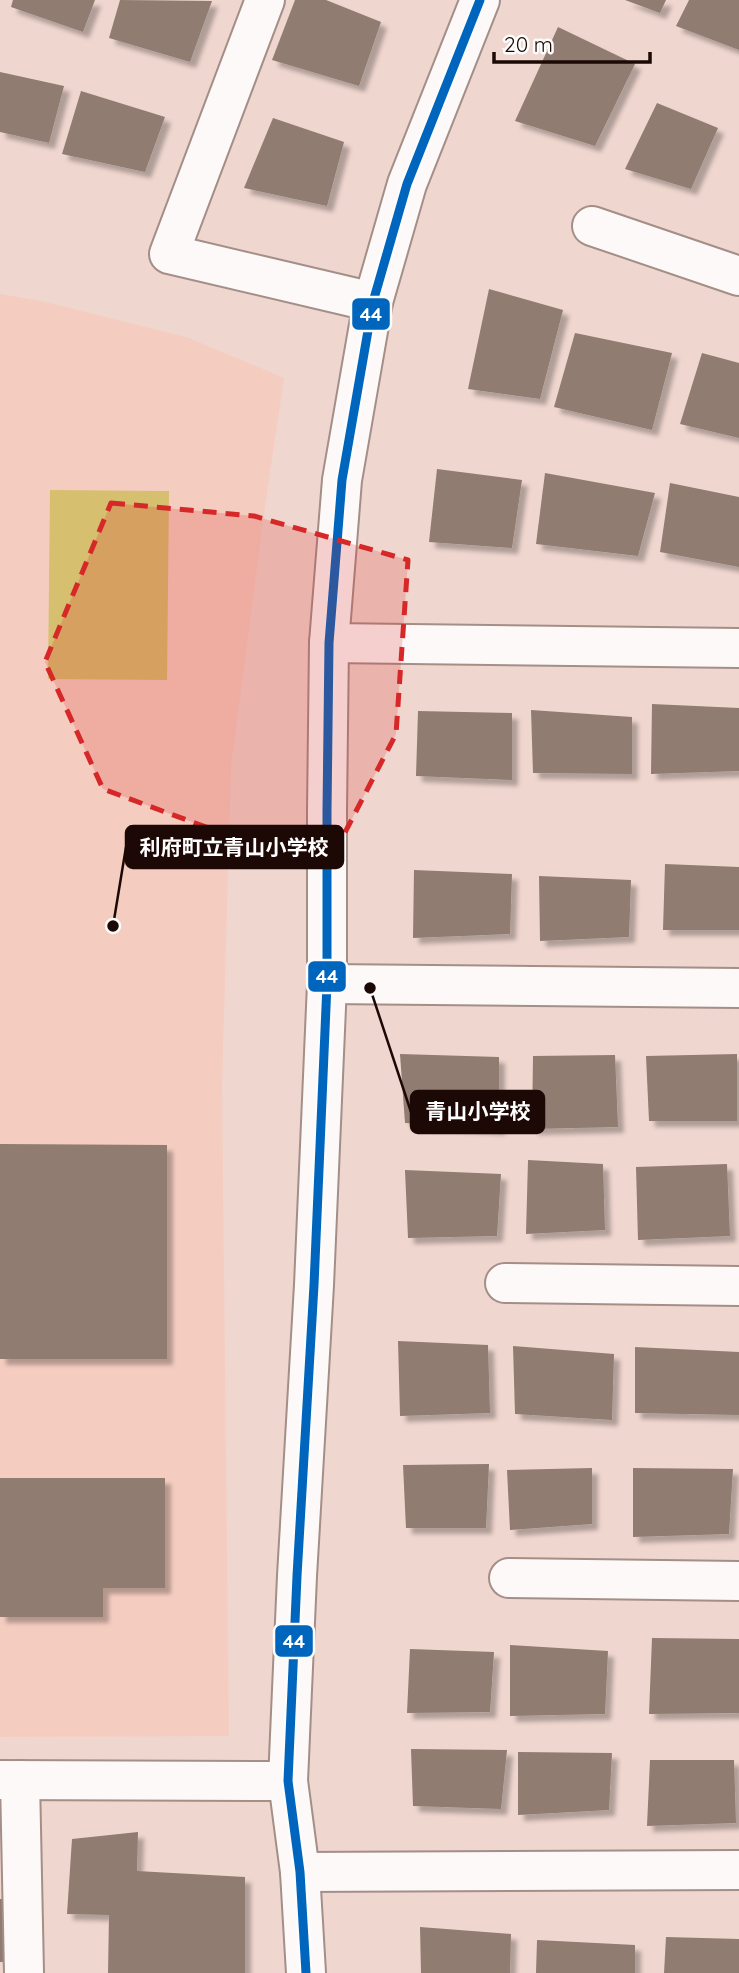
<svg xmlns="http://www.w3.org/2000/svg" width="739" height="1973" font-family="Quicksand,'Noto Sans JP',sans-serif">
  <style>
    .built { fill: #f5cdc0 }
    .water { fill: #d6bf6f }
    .building { fill: #907c71; filter: url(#shadow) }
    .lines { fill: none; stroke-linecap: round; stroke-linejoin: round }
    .minor-casing { stroke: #a38e88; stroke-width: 42 }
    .tertiary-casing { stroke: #a38e88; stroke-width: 42 }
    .minor { stroke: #fdf9f8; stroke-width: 38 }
    .tertiary { stroke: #fdf9f8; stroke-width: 38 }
    .bus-1-casing { stroke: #fbfcfb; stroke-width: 14 }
    .bus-1 { stroke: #0065bd; stroke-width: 9 }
    .marked { fill: #d62828; fill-opacity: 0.2; stroke: #d62828; stroke-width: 5; stroke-dasharray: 14 9; stroke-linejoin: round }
    .leader { fill: none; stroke: #1c0905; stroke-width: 2.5 }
    .callout-dot { fill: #1c0905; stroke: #fbfcfb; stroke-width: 2.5 }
    .callout { fill: #1c0905; stroke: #1c0905; stroke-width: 2.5 }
    .callout-label { font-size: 21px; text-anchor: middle; font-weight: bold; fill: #fff }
    .line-badge { stroke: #fbfcfb; stroke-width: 2.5 }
    .badge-label { font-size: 19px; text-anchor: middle; font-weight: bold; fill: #fff }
  </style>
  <defs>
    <filter id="shadow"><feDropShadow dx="6" dy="6" stdDeviation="2" flood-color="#0004"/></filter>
  </defs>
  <rect width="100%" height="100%" fill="#efd6ce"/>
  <path class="built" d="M 0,294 L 46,302 L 189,338 L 284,378 L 265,506 L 231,765 L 222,1087 L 229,1736 L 0,1737 Z"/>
  <path class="water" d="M 50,490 L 169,491 L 167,680 L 48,679 Z"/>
  <g class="building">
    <path d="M 13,0 L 95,0 L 83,32 L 11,7 Z"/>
    <path d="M 120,0 L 212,1 L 190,62 L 109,38 Z"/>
    <path d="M 295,0 L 326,0 L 381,22 L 359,86 L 272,60 Z"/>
    <path d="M 625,0 L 666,0 L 660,13 Z"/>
    <path d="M 689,0 L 739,0 L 739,50 L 676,26 Z"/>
    <path d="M 558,27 L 635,64 L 595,146 L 515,121 Z"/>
    <path d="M 0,72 L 64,86 L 49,143 L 0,132 Z"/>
    <path d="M 81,91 L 165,117 L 145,172 L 62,154 Z"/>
    <path d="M 657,103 L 718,128 L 691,189 L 625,169 Z"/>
    <path d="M 273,118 L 344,142 L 327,206 L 244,188 Z"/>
    <path d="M 489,289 L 563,310 L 540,399 L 468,389 Z"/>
    <path d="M 575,333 L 672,353 L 652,430 L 554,407 Z"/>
    <path d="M 702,353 L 739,363 L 739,438 L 680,424 Z"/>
    <path d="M 437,469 L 522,480 L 512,548 L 429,542 Z"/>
    <path d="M 545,473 L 655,493 L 638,556 L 536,544 Z"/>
    <path d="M 670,483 L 739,497 L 739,567 L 660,552 Z"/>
    <path d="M 652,704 L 739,708 L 739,771 L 651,774 Z"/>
    <path d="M 531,710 L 632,717 L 632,774 L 533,773 Z"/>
    <path d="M 418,711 L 512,713 L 512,780 L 416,776 Z"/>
    <path d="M 665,864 L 739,867 L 739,930 L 663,930 Z"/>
    <path d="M 414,870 L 512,874 L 510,934 L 413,938 Z"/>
    <path d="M 539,876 L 631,880 L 629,937 L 540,941 Z"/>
    <path d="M 400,1054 L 499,1057 L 499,1129 L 405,1123 Z"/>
    <path d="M 737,1054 L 737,1121 L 649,1121 L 646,1056 Z"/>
    <path d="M 615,1055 L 618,1127 L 532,1129 L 533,1056 Z"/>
    <path d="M 0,1144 L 167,1145 L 167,1359 L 0,1359 Z"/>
    <path d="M 528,1160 L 603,1164 L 605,1230 L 526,1234 Z"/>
    <path d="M 727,1164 L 730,1236 L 638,1240 L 636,1167 Z"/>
    <path d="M 405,1170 L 501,1174 L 497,1236 L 408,1238 Z"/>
    <path d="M 398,1341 L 488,1345 L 490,1413 L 400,1416 Z"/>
    <path d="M 513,1346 L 614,1354 L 612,1420 L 515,1414 Z"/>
    <path d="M 635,1347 L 739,1352 L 739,1415 L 635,1413 Z"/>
    <path d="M 489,1464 L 486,1528 L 406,1528 L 403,1465 Z"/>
    <path d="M 592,1468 L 592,1524 L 510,1530 L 507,1470 Z"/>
    <path d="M 633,1468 L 733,1469 L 729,1534 L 633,1537 Z"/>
    <path d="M 0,1478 L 165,1478 L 165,1588 L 103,1588 L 103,1617 L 0,1617 Z"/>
    <path d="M 652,1638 L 739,1639 L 739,1713 L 649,1714 Z"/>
    <path d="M 510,1645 L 608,1651 L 605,1714 L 510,1716 Z"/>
    <path d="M 410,1649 L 494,1652 L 490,1712 L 407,1713 Z"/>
    <path d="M 411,1749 L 507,1750 L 501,1809 L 413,1806 Z"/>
    <path d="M 518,1752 L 612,1753 L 609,1810 L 518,1815 Z"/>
    <path d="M 650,1760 L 734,1760 L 736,1823 L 647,1826 Z"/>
    <path d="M 138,1832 L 137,1871 L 245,1877 L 245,1973 L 108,1973 L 109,1915 L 67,1914 L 72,1839 Z"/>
    <path d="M 0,1899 L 3,1899 L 5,1962 L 0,1962 Z"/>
    <path d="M 420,1927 L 511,1934 L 510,1973 L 421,1973 Z"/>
    <path d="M 666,1937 L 739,1939 L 739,1973 L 664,1973 Z"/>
    <path d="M 537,1940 L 635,1945 L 635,1973 L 536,1973 Z"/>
  </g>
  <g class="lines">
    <g class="minor-casing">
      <g id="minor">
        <path d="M 265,0 L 169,254 L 373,302"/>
        <path d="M 592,226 L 739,276"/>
        <path d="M 329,643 L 739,648"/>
        <path d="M 327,984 L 739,988"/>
        <path d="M 505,1283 L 739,1286"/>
        <path d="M 509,1578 L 739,1581"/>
        <path d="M 0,1780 L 288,1781"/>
        <path d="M 20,1780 L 24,1973"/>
        <path d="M 300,1872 L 739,1870"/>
      </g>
    </g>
    <g class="tertiary-casing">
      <path id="tertiary" d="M 306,1973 L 300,1872 L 288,1781 L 297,1576 L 314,1285 L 327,984 L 327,811 L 329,643 L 342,480 L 373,302 L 407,184 L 480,0"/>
    </g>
    <use href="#minor" class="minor"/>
    <use href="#tertiary" class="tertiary"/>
    <g class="bus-1-casing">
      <path id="bus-1" d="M 306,1973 L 300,1872 L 288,1781 L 297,1576 L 314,1285 L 327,984 L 327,811 L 329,643 L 342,480 L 373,302 L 407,184 L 480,0"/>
    </g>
    <use href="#bus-1" class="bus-1"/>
  </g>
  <path class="marked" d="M 111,503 L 254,516 L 408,560 L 396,734 L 339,844 L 230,836 L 103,789 L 45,662 Z"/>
  <path class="leader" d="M113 926L126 847M370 988L411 1112"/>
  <g class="callout-dot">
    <circle cx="113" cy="926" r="7"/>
    <circle cx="370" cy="988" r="7"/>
  </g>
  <g class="callout">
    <rect x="126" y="826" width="217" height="42" rx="7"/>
    <rect x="411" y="1091" width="133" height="42" rx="7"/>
  </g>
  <g class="callout-label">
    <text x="234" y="855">利府町立青山小学校</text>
    <text x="478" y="1119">青山小学校</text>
  </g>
  <g class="line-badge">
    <rect x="351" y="297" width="40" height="34" rx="7" fill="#0065bd"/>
    <rect x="307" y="960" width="40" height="33" rx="7" fill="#0065bd"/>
    <rect x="274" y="1624" width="40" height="34" rx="7" fill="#0065bd"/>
  </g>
  <g class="badge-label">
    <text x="371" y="321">44</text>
    <text x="327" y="983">44</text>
    <text x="294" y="1648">44</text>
  </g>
  <path d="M494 52v10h156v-10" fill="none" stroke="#1c0905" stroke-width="3.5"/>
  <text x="504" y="52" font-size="21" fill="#1c0905" stroke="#fbfcfb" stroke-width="5" paint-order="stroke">20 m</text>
</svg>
